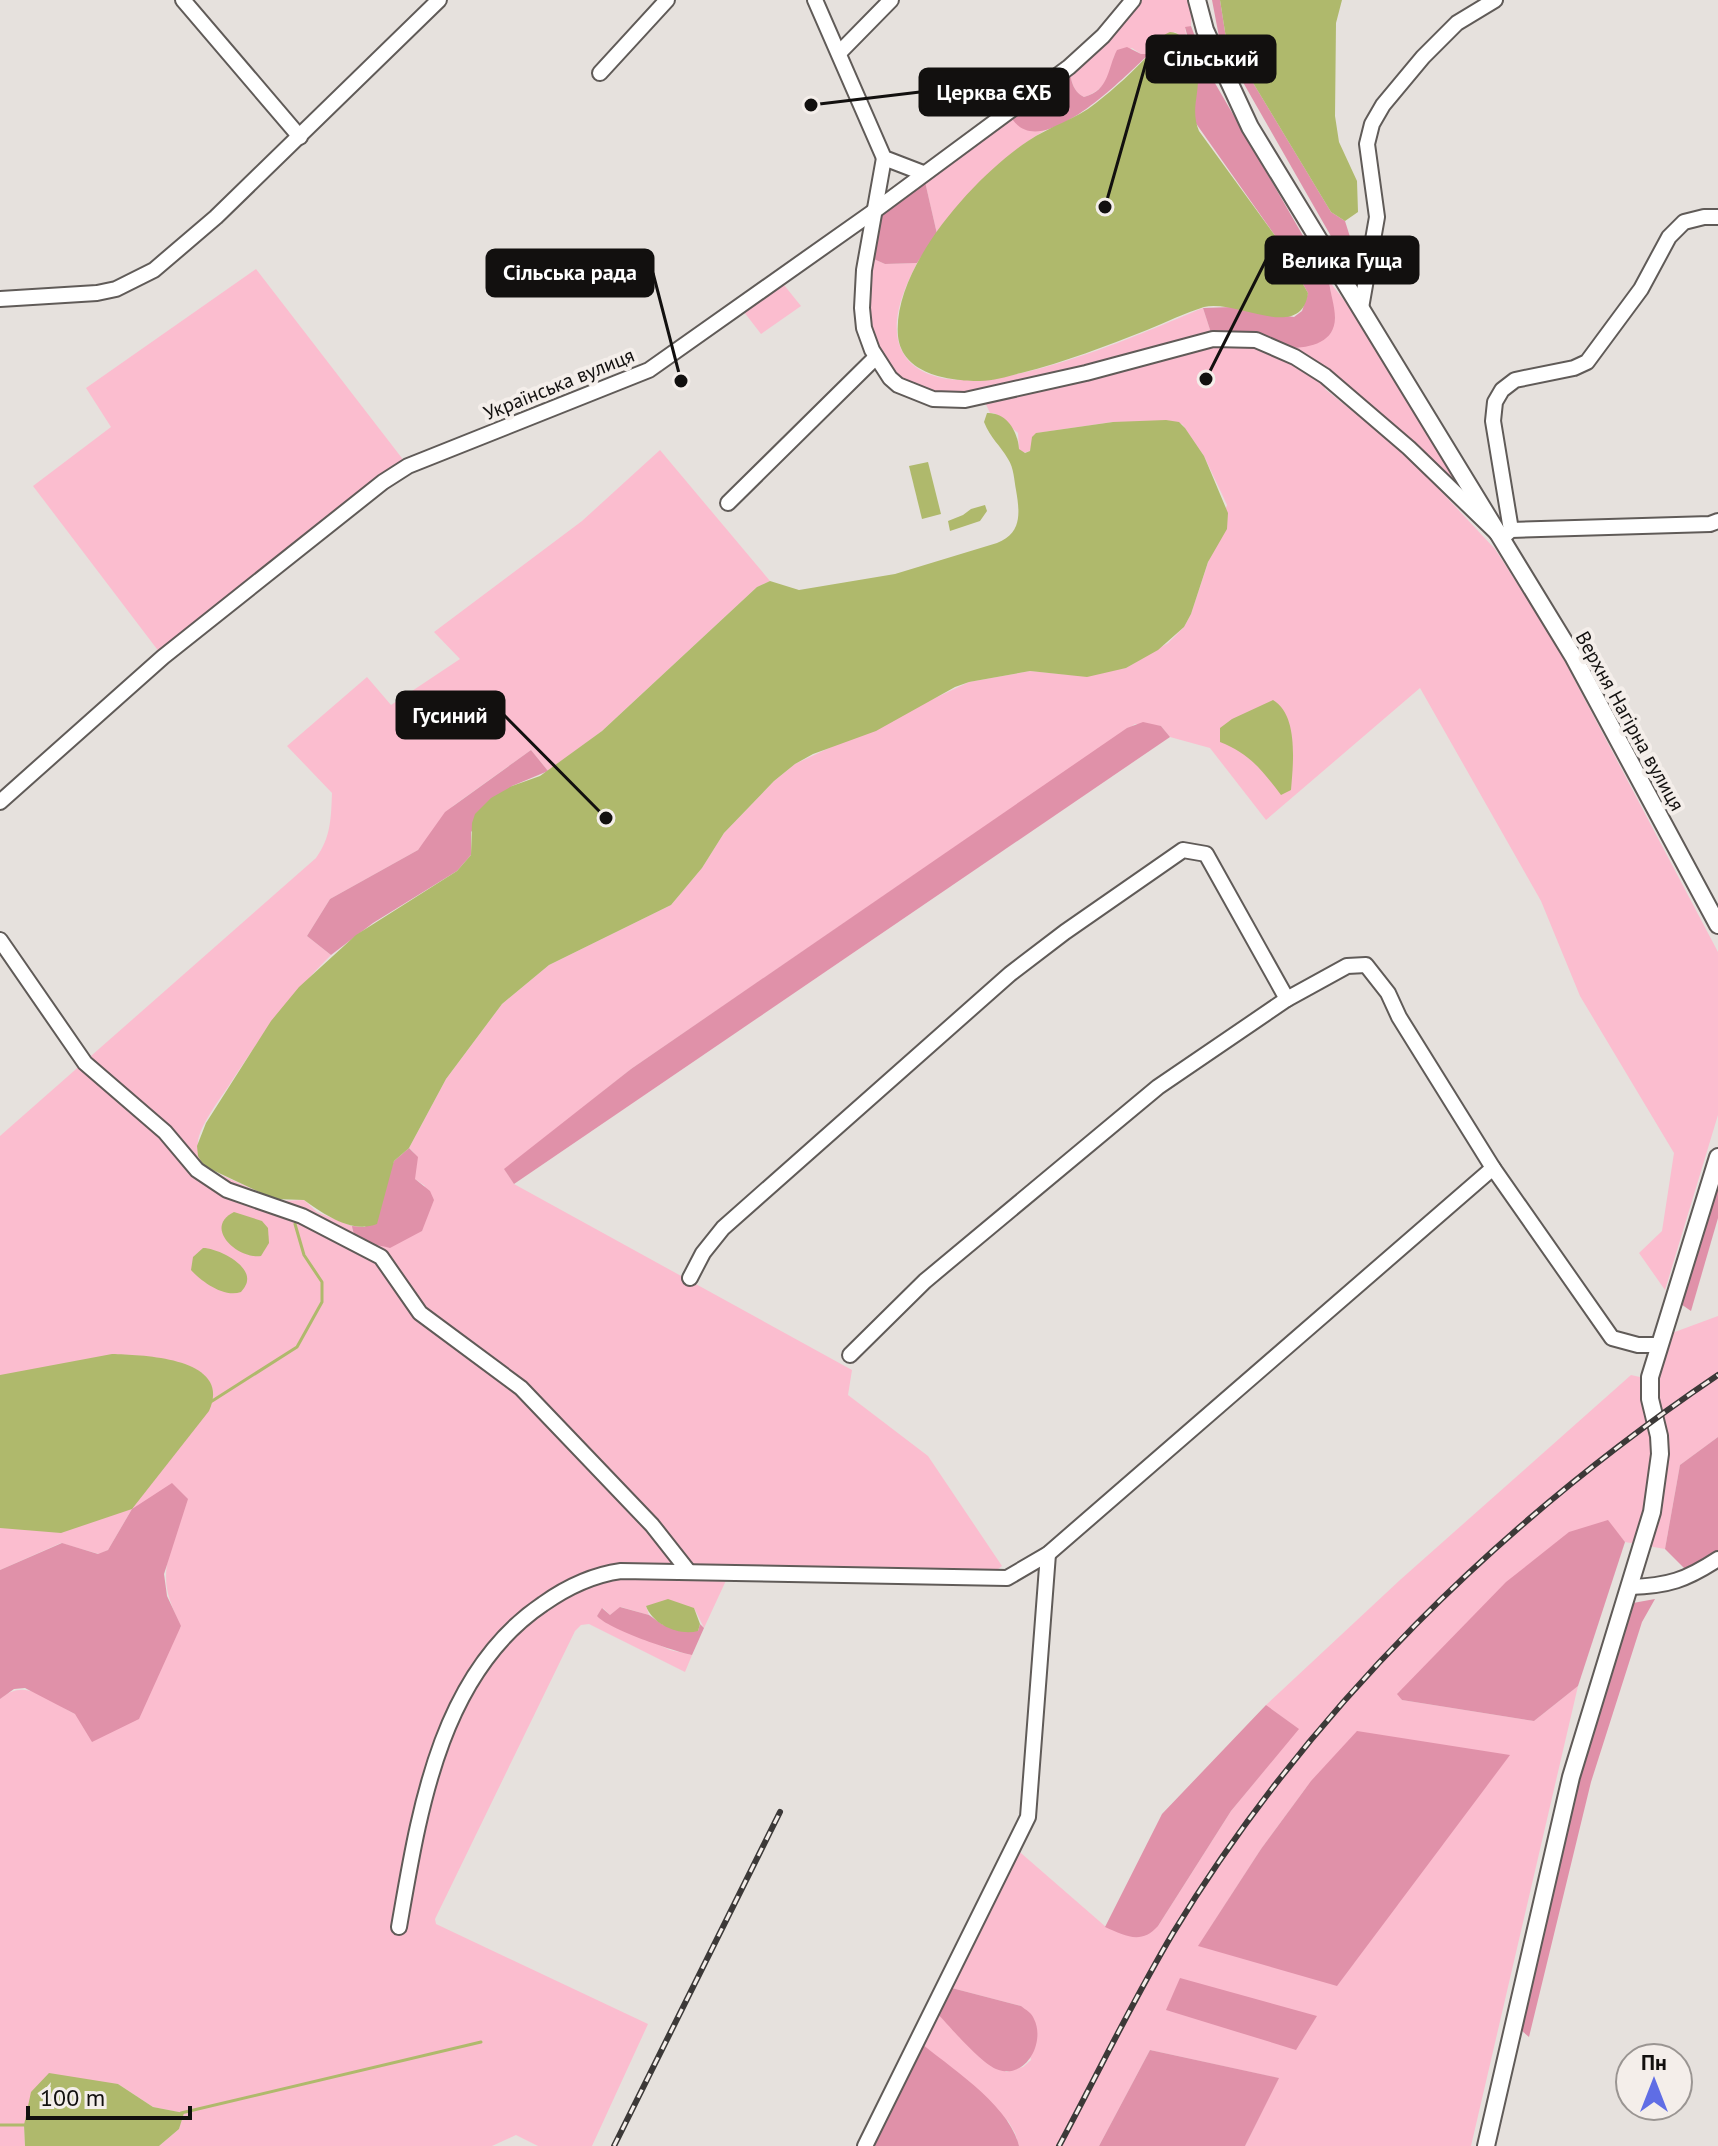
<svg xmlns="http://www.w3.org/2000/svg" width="1718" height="2146" font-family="'PT Sans',sans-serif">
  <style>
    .green { fill: #fbbdcf; fill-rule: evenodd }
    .forest { fill: #e091a9 }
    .water { fill: #afb96c }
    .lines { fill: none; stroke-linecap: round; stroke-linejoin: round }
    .stream { stroke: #afb96c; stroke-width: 3 }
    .minor-casing { stroke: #605b58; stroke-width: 18 }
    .major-casing { stroke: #605b58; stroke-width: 20 }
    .minor { stroke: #fff; stroke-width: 14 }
    .major { stroke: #fff; stroke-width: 16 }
    .rail-casing { stroke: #3c3938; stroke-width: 6 }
    .rail { stroke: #f4eeea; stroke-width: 3; stroke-dasharray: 9; stroke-linecap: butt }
    .labels { text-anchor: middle; stroke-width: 8; stroke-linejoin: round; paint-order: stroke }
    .street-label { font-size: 20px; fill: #12100f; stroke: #f4eeea }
    .leader { fill: none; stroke: #12100f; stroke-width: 3 }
    .callout-dot { fill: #12100f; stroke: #f4eeea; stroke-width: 3 }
    .callout { fill: #12100f; stroke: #12100f; stroke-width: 3 }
    .callout-label { font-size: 22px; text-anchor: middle; font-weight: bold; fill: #fff }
  </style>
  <rect width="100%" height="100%" fill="#e6e1dd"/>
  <g class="green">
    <path d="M 1133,0 L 1192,0 L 1191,26 L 1185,28 L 1187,41 L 1175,32 L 1159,38 L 1149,54 L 1141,54 L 1132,48 L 1114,56 C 1111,75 1104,91 1084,97 C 1072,91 1071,79 1069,67 Z"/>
    <path d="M 1008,111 L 1038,131 L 1047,129 C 1003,155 966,192 937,234 L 923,173 Z"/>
    <path d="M 867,256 L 885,264 L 917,263 C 904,289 886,328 905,356 C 952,423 1145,331 1203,308 L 1213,339 L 1335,320 L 1329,281 L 1355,314 L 1462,489 L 1459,492 L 1325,377 L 1325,389 L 1407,455 L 1495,549 L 1554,641 L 1718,952 L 1718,1115 L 1665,1290 L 1639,1253 L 1662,1231 L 1674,1153 L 1580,996 L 1541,901 L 1420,688 L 1266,820 L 1210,748 L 1170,737 L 1161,726 L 1135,724 L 631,1069 L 505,1170 L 514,1184 L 852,1370 L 848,1395 L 928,1456 L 1002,1566 L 988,1577 L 729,1574 L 704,1628 L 694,1608 L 646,1606 L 649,1615 L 621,1607 L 610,1615 L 603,1608 L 597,1616 L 670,1650 L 692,1655 L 685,1672 L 589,1624 L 581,1625 L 575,1631 L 435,1919 L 436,1924 L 648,2024 L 592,2146 L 538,2146 L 516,2135 L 492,2146 L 159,2146 L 179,2129 L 183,2113 L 153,2107 L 118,2084 L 24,2125 L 25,2146 L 0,2146 L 0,1699 C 25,1676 50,1701 75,1714 L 181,1627 C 168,1598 162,1585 169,1553 L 132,1509 L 108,1550 L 99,1554 L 61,1543 L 0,1570 L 0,1136 L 316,858 C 331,837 331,818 332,793 L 287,746 L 367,677 L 391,705 L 460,659 L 434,632 L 582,521 L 660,450 L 770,581 L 757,587 L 602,731 L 548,771 L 531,750 L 453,806 L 418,850 L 330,899 L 307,936 L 331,955 C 288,998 260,1037 228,1087 C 219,1100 200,1126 198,1141 C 197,1152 200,1162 208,1169 L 279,1201 L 304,1200 L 317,1212 L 352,1226 L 352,1230 L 365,1242 L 425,1186 L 415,1179 C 414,1165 422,1158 409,1148 L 446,1079 L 502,1004 L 549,965 L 671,905 L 702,868 L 724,833 L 774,781 L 795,764 L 969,682 L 1030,671 L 1072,675 L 1126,668 L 1168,643 L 1184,627 L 1191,614 L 1227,505 L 1204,456 L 1182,424 L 1113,422 L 1037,433 L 1030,451 L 1023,453 L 1019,449 L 1018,433 L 994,413 L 990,413 L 983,398 L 908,391 L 868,339 Z"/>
    <path d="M 256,269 L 408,466 L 163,657 L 33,486 L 111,427 L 86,388 Z"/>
    <path d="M 784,285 L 801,306 L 761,334 L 744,312 Z"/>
    <path d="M 1718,1316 L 1718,1437 L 1680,1465 L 1665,1549 L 1625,1542 L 1606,1521 L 1398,1693 L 1402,1700 L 1534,1721 L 1578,1686 L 1471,2146 L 1245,2146 L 1278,2078 L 1150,2050 L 1099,2146 L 1019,2146 L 1015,2133 L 1008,2121 L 917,2040 L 933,2009 L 1006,2072 L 1023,2067 L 1031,2060 L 1021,2006 L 944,1986 L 1014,1847 L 1106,1927 L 1158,1926 L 1231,1811 L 1298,1729 L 1266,1705 L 1400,1580 L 1631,1375 L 1658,1381 L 1672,1333 ZM 1311,1781 L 1199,1945 L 1261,1849 Z"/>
  </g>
  <g class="forest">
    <path d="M 1212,0 L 1220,0 L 1226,38 L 1331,212 L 1345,221 L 1362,275 L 1344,259 L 1220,42 Z"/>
    <path d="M 1191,26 L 1208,71 L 1329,281 C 1330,292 1335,306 1335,318 C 1334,367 1242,342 1213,339 L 1203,308 L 1232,307 L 1294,317 L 1302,311 L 1308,293 L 1276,237 L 1195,122 L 1194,112 L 1198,76 L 1185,27 Z"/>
    <path d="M 1127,47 L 1141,54 L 1149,54 C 1125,76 1033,173 1008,111 L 1069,67 C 1071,79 1072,91 1084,97 C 1110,90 1107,69 1117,50 Z"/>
    <path d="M 923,173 L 937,234 L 917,263 L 885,264 L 867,256 L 877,209 Z"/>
    <path d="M 1143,722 L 1161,726 L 1170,737 L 514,1184 L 504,1169 L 631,1069 L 1127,728 Z"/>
    <path d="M 531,750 L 548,771 L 512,786 L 471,832 L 471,855 L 457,871 L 373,923 L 331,955 L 307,936 L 330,899 L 418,850 L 445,812 Z"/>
    <path d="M 409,1148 L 418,1157 L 415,1179 L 430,1191 L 434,1200 L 422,1231 L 390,1248 C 375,1244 353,1243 352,1226 L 365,1227 L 394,1161 Z"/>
    <path d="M 1718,1157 L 1718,1218 L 1691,1311 L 1675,1300 Z"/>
    <path d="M 1718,1437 L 1718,1553 L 1688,1572 L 1665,1549 L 1680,1465 Z"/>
    <path d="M 172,1483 L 188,1499 L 164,1574 L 167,1596 L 181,1626 L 139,1719 L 92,1742 L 75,1714 L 25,1688 L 14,1689 L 0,1699 L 0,1570 L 62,1543 L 98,1554 L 108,1550 L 132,1509 Z"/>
    <path d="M 1608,1520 L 1625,1542 L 1578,1686 L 1534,1721 L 1402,1700 L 1397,1694 L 1506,1582 L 1569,1532 Z"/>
    <path d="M 1655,1599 L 1642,1622 L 1591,1782 L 1529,2037 L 1521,2030 L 1580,1779 L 1633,1603 Z"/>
    <path d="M 620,1607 L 649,1615 L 663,1625 L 698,1631 L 700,1624 L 704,1628 L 692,1655 C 673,1651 608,1629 597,1616 L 602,1608 L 610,1615 Z"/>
    <path d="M 1266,1705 L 1299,1729 L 1231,1811 L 1158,1926 C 1141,1945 1126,1936 1105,1927 L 1162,1814 Z"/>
    <path d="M 1357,1731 L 1510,1755 L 1337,1986 L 1198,1946 L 1261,1849 L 1311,1781 Z"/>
    <path d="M 1180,1978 L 1317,2016 L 1296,2050 L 1166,2010 Z"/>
    <path d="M 944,1986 L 1021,2006 C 1026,2010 1032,2013 1034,2019 C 1046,2043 1025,2081 996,2069 C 978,2061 948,2024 933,2009 Z"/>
    <path d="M 917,2040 C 949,2067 1009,2104 1019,2146 L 865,2146 Z"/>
    <path d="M 1150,2050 L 1279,2078 L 1245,2146 L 1099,2146 Z"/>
  </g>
  <g class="water">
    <path d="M 1220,0 L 1342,0 L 1336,23 L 1335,116 L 1339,142 L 1357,181 L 1358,212 L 1345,221 L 1331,212 L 1226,38 Z"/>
    <path d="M 1170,32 C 1189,33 1198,62 1198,79 C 1198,98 1191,112 1199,131 L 1276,237 L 1308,293 C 1301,343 1237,299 1204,307 C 1185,313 1166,322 1147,330 C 1106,346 1065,362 1021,373 C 1008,376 994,381 980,381 C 948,381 902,374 898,336 C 892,268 975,176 1028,141 C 1050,126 1075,120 1096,103 C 1115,88 1134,71 1150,53 C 1157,45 1159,36 1170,32 Z"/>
    <path d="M 987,413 C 1007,412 1018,432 1019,449 L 1025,453 L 1030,451 L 1032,437 L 1036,433 L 1113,422 L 1166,420 L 1179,422 L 1185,428 L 1204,456 L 1228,513 L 1227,529 L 1208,562 L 1191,614 L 1184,627 L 1158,650 L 1126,668 L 1087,677 L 1030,671 L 969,682 L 955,687 L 876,731 L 813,754 L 795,764 L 774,781 L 724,833 L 702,868 L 671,905 L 549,965 L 502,1004 L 446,1079 L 409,1148 L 394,1161 L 377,1224 C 351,1234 324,1214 304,1200 L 274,1199 L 204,1166 L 198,1156 L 197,1146 L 206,1123 L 271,1021 L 299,987 L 356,935 L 457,871 L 471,855 L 472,823 L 475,814 L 491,798 L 512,786 L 540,776 L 602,731 L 757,587 L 770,581 L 799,590 L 895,574 L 997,543 C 1022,533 1020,513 1016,490 C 1014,480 1014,468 1008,459 C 1000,445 991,439 984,422 Z"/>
    <path d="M 928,462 L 941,514 L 922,519 L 909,466 Z"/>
    <path d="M 985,505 L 987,511 L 980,521 L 950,531 L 948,521 L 963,515 L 971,509 Z"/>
    <path d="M 1273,700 C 1299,715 1293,765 1291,790 L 1281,795 C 1262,770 1250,754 1220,742 L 1220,728 L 1232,719 Z"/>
    <path d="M 234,1212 L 262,1221 L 268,1228 L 269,1243 L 261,1256 C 239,1260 202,1228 234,1212 Z"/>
    <path d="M 203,1248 C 217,1248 250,1264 247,1281 C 247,1284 243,1290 241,1292 C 224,1298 202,1282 191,1270 L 193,1257 Z"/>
    <path d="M 112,1354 C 145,1355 233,1358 209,1411 L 132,1509 L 61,1533 L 0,1528 L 0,1375 Z"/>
    <path d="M 668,1599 L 694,1608 L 700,1624 L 698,1631 C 679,1636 653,1625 646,1606 Z"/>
    <path d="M 49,2073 L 118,2084 L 153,2107 L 184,2113 L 179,2129 L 159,2146 L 25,2146 L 24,2125 L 31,2092 Z"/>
  </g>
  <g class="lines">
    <g class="stream">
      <path d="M 209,1403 L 297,1347 L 322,1302 L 322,1282 L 304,1255 L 295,1224"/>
      <path d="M 181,2113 L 481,2042"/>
      <path d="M 0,2125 L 26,2125"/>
    </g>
    <g class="minor-casing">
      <g id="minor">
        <path d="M 183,0 L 300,137"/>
        <path d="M 815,0 L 884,158 L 923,173"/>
        <path d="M 839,53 L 891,0"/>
        <path d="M 600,73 L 667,0"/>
        <path d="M 884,158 L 864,270 L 862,308 L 864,328 L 872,350 L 890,378 L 898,385 L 933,399 L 965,400 L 1086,373 L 1213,339 L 1256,340 L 1295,357 L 1325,376 L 1409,448 L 1502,538 L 1511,530 L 1710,524 L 1718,521"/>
        <path d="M 0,299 L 97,293 L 116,289 L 154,270 L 216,217 L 439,0"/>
        <path d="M 1361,308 L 1377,217 L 1367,144 L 1372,124 L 1383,105 L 1423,57 L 1457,23 L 1495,0"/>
        <path d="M 728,503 L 876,357"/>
        <path d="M 1511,530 L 1493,421 L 1495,402 L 1502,390 L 1515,380 L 1574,368 L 1587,362 L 1641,289 L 1669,237 L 1684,222 L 1704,217 L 1718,217"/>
        <path d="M 0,802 L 163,657 L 383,482 L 408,466 L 649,370 L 877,209 L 1069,67 L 1103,36 L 1133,0"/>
        <path d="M 0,940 L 85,1063 L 165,1132 L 197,1170 L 227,1190 L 302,1216 L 381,1257 L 420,1313 L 521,1388 L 652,1525 L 689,1572"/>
        <path d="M 690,1278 L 703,1253 L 723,1228 L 1010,974 L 1065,932 L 1183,850 L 1206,854 L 1287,999 L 1347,966 L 1366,965 L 1388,993 L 1399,1017 L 1493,1168 L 1612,1338 L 1638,1345 L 1659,1345"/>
        <path d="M 850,1355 L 925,1281 L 1158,1087 L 1287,999"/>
        <path d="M 1630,1587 C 1668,1586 1686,1580 1718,1559"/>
        <path d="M 399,1927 C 419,1813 439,1674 543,1604 C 567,1587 592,1575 621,1571 L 1007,1578 L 1048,1554 L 1493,1168"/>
        <path d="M 865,2146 L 1028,1817 L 1048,1554"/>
      </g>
    </g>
    <g class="major-casing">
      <g id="major">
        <path d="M 1197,0 L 1205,30 L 1250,127 L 1573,656 L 1718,925"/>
        <path d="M 1486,2146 L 1571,1777 L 1652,1512 L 1660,1454 L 1659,1436 L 1650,1399 L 1650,1377 L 1718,1157"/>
      </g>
    </g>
    <use href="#minor" class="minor"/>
    <use href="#major" class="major"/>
    <g class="rail-casing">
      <g id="rail">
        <path d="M 614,2146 L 780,1812"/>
        <path d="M 1059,2146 C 1097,2075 1132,2002 1173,1933 C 1309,1709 1502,1521 1718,1375"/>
      </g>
    </g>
    <use href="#rail" class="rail"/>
  </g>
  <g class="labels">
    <g class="street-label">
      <text transform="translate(559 384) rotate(-22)" y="7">Українська вулиця</text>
      <text transform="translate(1630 721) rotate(61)" y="7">Верхня Нагірна вулиця</text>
    </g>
  </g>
  <path class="leader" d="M1105 207L1147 59M811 105L920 92M1206 379L1266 260M681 381L653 273M606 818L504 715"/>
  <g class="callout-dot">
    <circle cx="1105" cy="207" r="8"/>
    <circle cx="811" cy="105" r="8"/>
    <circle cx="1206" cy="379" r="8"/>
    <circle cx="681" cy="381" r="8"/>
    <circle cx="606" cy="818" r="8"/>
  </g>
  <g class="callout">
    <rect x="1147" y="36" width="128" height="46" rx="8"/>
    <rect x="920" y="69" width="148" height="46" rx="8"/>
    <rect x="1266" y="237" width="152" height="46" rx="8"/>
    <rect x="487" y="250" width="166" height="46" rx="8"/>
    <rect x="397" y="692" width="107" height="46" rx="8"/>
  </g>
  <g class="callout-label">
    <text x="1211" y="66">Сільський</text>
    <text x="994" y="100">Церква ЄХБ</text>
    <text x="1342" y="268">Велика Гуща</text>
    <text x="570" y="280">Сільська рада</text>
    <text x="450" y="723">Гусиний</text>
  </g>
  <g transform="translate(1654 2082)"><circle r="38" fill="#f4eeea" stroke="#9a9592" stroke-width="2"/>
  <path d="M0-6L14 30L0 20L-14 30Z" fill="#5f6de5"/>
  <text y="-12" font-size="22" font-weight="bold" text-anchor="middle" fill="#12100f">Пн</text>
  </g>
  <path d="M28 2106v12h162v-12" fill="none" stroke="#12100f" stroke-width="4"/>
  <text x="40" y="2106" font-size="24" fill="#12100f" stroke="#f4eeea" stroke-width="6" paint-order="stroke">100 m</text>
</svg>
